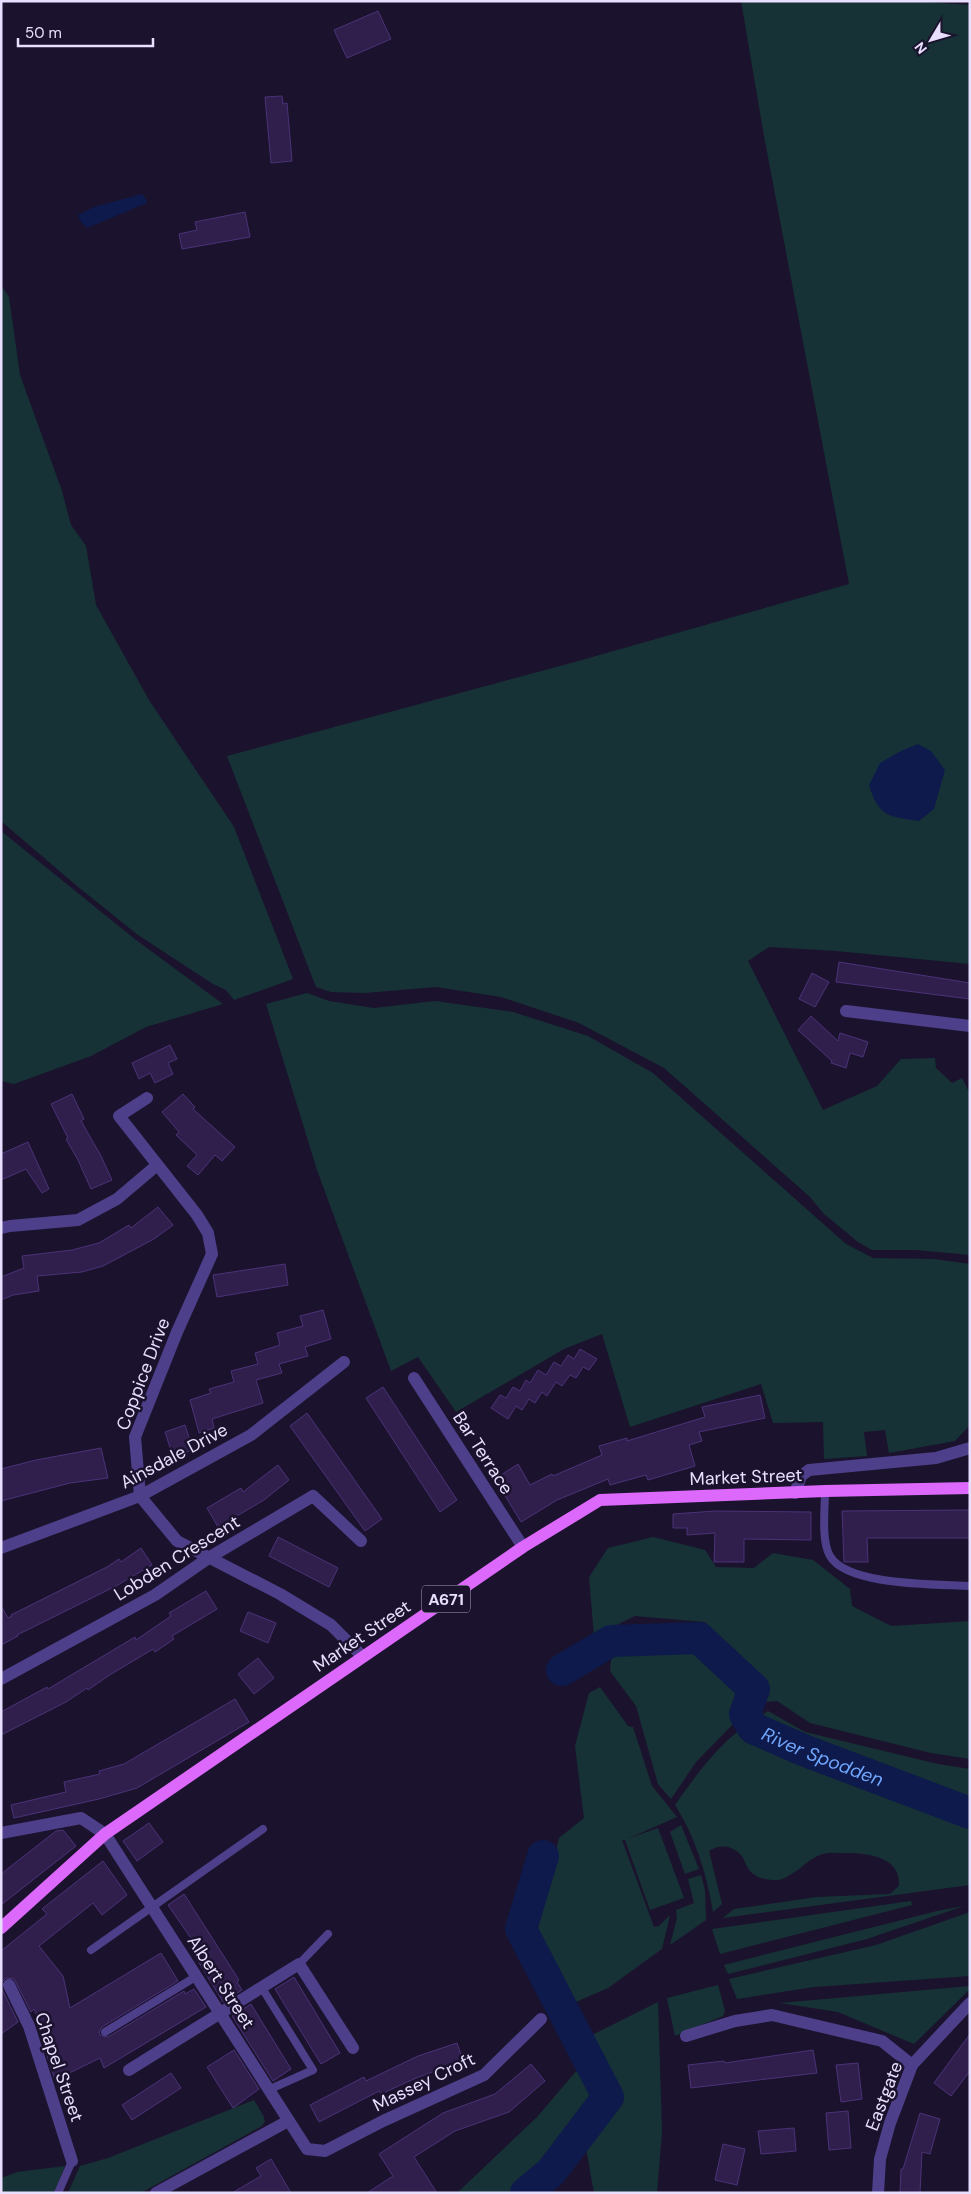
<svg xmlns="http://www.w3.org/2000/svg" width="971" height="2194" font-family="'DM Sans',sans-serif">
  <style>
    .green { fill: #163236 }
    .water { fill: #0d1a4b }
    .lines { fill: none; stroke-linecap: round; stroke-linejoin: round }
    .river { stroke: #0d1a4b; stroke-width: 32 }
    .building { fill: #301f4d; stroke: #4b3278 }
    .lane { stroke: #4e3f8a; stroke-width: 8 }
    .street { stroke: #4e3f8a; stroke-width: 12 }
    .primary { stroke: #dc69fb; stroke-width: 12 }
    .labels { text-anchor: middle; stroke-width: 5; stroke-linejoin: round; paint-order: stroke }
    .shield { fill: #1b132d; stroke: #aaa2bf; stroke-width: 1 }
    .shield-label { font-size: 16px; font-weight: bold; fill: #e8dffe }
    .street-label { font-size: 18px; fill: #e8dffe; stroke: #1b132d }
    .water-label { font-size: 19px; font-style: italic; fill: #70a4fb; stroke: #1b132d }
  </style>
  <rect width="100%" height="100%" fill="#1b132d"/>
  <g class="green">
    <path d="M 741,1 L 913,1 L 970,5 L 970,964 L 836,951 L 769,947 L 748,961 L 823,1110 L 877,1086 L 901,1059 L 935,1058 L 936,1068 L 952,1083 L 962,1078 L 970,1094 L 970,1255 L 916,1250 L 872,1250 L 858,1242 L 824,1214 L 810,1197 L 664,1068 L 579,1023 L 501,997 L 436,987 L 365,993 L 331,992 L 316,987 L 227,756 L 575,662 L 849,584 L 764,136 Z"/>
    <path d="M 1,285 L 9,297 L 20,375 L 62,491 L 71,525 L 86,546 L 96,605 L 149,700 L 234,827 L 293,979 L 234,1000 L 226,990 L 213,984 L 138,935 L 77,886 L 1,821 Z"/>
    <path d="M 1,831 L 136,940 L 223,1004 L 146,1027 L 91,1056 L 14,1084 L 1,1081 Z"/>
    <path d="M 307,993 L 329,1001 L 374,1008 L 435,1001 L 513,1012 L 588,1036 L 653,1073 L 846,1244 L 873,1258 L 934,1259 L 970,1264 L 970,1425 L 955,1441 L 889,1453 L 885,1430 L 864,1432 L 867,1456 L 824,1459 L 823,1422 L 773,1423 L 761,1384 L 630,1427 L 602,1334 L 564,1349 L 456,1412 L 418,1357 L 391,1371 L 317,1170 L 266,1004 Z"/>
    <path d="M 653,1537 L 705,1550 L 716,1567 L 754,1568 L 773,1553 L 813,1560 L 850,1589 L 852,1606 L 891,1626 L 970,1621 L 970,1759 L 931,1753 L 810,1723 L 777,1701 L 761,1702 L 758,1685 L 705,1622 L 635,1616 L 594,1636 L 589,1577 L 608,1548 Z"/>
    <path d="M 612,1650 L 692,1650 L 747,1690 L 736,1721 L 696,1762 L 671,1799 L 658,1784 L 636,1706 L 610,1671 Z"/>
    <path d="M 600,1687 L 628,1726 L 633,1727 L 652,1786 L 677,1817 L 627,1839 L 658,1828 L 684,1898 L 650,1910 L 625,1840 L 622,1840 L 654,1927 L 659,1926 L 670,1915 L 662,1949 L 608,1988 L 569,2005 L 536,1937 L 559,1838 L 584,1818 L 575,1746 L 589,1693 Z"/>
    <path d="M 768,1711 L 805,1732 L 938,1764 L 970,1769 L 970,1806 L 791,1741 L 756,1725 L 753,1721 Z"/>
    <path d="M 742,1728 L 751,1738 L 970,1820 L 970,1885 L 723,1918 L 734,1909 L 817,1897 L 890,1894 L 899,1886 C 901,1855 865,1853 842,1853 C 836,1853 829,1852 823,1854 C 809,1857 791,1880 777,1880 C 768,1880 759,1879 752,1873 C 746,1867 745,1859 740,1854 C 732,1845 718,1844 709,1851 L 722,1904 L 713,1912 C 707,1875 695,1836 675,1805 C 697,1774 713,1751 742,1728 Z"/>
    <path d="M 681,1825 L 699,1869 L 685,1874 L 670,1832 Z"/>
    <path d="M 701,1875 L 705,1890 L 706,1920 L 670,1945 L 677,1918 L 676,1910 L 694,1903 L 688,1879 Z"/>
    <path d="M 911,1901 L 912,1905 L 720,1954 L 712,1929 Z"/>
    <path d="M 964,1906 L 867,1939 L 728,1974 L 724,1965 L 937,1911 Z"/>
    <path d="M 970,1912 L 970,1976 L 814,1987 L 737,1999 L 729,1979 L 876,1945 Z"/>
    <path d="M 718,1985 L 725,2011 L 723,2016 L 675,2036 L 667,1998 Z"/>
    <path d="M 970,1986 L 970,1989 L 914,2044 L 838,2012 L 780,2003 Z"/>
    <path d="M 658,2002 L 662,2131 L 657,2193 L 594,2193 L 585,2143 L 618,2101 L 588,2037 Z"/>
    <path d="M 573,2043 L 601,2098 L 547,2166 L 515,2193 L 457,2193 L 537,2117 L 578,2069 L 566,2044 Z"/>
    <path d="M 254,2100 L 263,2115 L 265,2121 L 262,2126 L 141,2193 L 68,2193 L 80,2166 L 108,2158 Z"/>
    <path d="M 65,2166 L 54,2193 L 1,2193 L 1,2178 L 17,2172 Z"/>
  </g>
  <g class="water">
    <path d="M 142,194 L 146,199 L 147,203 L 87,228 L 81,222 L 78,215 L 94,207 Z"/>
    <path d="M 918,744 L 931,751 L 945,770 L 934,809 L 919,821 C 889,817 878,816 869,785 L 880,763 L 901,751 Z"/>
  </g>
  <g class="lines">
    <g class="river">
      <path id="s1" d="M 562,1670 L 611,1641 L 699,1638 L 754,1689 L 745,1714 L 753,1728 L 803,1750 L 970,1813"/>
      <path d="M 526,2193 L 551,2172 L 608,2097 L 521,1929 L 543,1856"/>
    </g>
  </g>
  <g class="building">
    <path d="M 378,11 L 391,39 L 347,58 L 334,30 Z"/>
    <path d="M 282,96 L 283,104 L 287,103 L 292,161 L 271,163 L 265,97 Z"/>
    <path d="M 245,212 L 250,237 L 182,249 L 179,234 L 197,230 L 195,222 Z"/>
    <path d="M 839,962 L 970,983 L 970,999 L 836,982 Z"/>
    <path d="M 812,973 L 829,982 L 815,1007 L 799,999 Z"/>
    <path d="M 811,1016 L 838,1041 L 840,1033 L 868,1042 L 863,1057 L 850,1053 L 846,1068 L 831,1063 L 832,1061 L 798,1030 Z"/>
    <path d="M 170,1045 L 177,1059 L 168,1063 L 173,1074 L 155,1083 L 150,1073 L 139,1079 L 132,1063 Z"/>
    <path d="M 72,1094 L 84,1119 L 81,1121 L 101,1156 L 112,1180 L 91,1189 L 78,1160 L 66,1139 L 68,1138 L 51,1104 Z"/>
    <path d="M 183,1094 L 195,1107 L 193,1109 L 235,1147 L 222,1161 L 215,1155 L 198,1175 L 187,1166 L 197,1155 L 176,1135 L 179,1132 L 162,1112 Z"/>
    <path d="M 28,1142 L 49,1189 L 42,1193 L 26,1169 L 1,1180 L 1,1154 Z"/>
    <path d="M 158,1207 L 173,1225 L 154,1239 L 103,1266 L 82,1272 L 37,1276 L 39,1291 L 13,1295 L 1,1300 L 1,1277 L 24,1268 L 22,1256 L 72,1250 L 99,1243 L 129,1225 L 131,1228 Z"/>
    <path d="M 285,1264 L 288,1285 L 217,1297 L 213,1275 Z"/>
    <path d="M 323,1310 L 331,1339 L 305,1347 L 308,1356 L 279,1364 L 282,1373 L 256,1380 L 263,1403 L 212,1419 L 214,1428 L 199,1433 L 190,1400 L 211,1393 L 209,1389 L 234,1382 L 231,1371 L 258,1364 L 255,1353 L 280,1345 L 277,1333 L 303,1326 L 300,1316 Z"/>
    <path d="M 580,1349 L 597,1359 L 589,1370 L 583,1367 L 576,1378 L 570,1375 L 562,1386 L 556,1382 L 547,1396 L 542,1392 L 535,1403 L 529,1399 L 522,1410 L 516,1406 L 508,1419 L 491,1408 L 500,1395 L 506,1398 L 513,1387 L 520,1391 L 526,1380 L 530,1383 L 538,1370 L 546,1375 L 554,1362 L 561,1366 L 568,1355 L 574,1359 Z"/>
    <path d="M 383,1387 L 457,1500 L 440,1512 L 366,1398 Z"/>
    <path d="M 760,1395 L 765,1418 L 699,1432 L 702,1441 L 689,1445 L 695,1466 L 648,1480 L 646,1475 L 610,1485 L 608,1479 L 557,1500 L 521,1522 L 495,1479 L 518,1464 L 530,1485 L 552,1474 L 553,1476 L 602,1455 L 599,1446 L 627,1438 L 627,1441 L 705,1417 L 702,1407 Z"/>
    <path d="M 307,1413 L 382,1519 L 365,1531 L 290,1426 Z"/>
    <path d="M 185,1425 L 193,1450 L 173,1457 L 165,1432 Z"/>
    <path d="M 101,1448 L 108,1478 L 70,1483 L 1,1501 L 1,1469 L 36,1460 Z"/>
    <path d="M 278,1465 L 289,1480 L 264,1500 L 218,1527 L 207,1508 L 241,1488 L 243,1492 Z"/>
    <path d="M 970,1510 L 970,1538 L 867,1538 L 868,1562 L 844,1562 L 842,1511 Z"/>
    <path d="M 715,1511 L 811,1512 L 811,1540 L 744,1539 L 744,1562 L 714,1562 L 715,1533 L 687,1535 L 687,1528 L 673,1528 L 673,1514 Z"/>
    <path d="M 278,1537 L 338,1568 L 329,1587 L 269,1556 Z"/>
    <path d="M 141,1548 L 152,1565 L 116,1586 L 17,1635 L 18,1636 L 1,1645 L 1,1606 L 8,1618 L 12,1616 L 11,1615 L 107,1567 L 119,1559 L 121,1562 Z"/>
    <path d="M 206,1591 L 217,1609 L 172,1636 L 174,1639 L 155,1652 L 153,1649 L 108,1676 L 88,1690 L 87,1688 L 66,1702 L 1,1735 L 1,1712 L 47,1687 L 48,1689 L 135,1637 L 136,1640 L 171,1616 L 169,1613 Z"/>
    <path d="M 248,1612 L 276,1623 L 268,1643 L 240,1631 Z"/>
    <path d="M 258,1658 L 274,1678 L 254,1694 L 238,1674 Z"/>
    <path d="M 235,1699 L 249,1722 L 137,1788 L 99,1799 L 14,1818 L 11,1805 L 66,1792 L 64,1782 L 100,1774 L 99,1771 L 124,1764 Z"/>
    <path d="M 149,1823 L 163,1842 L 137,1861 L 123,1841 Z"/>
    <path d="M 63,1830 L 76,1846 L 1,1905 L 1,1874 L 56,1831 Z"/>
    <path d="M 103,1861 L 127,1895 L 102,1915 L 93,1903 L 39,1946 L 63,1976 L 70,2008 L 161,1953 L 178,1981 L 102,2027 L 99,2032 L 100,2035 L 108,2037 L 184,1991 L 185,1994 L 194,1989 L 206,2007 L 104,2068 L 100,2058 L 55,2080 L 44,2046 L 50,2044 L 34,2009 L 31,2012 L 14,1979 L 6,1978 L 1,1983 L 1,1951 L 47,1914 L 42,1909 Z"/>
    <path d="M 184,1894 L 239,1980 L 237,1982 L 242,1990 L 223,2002 L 190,1948 L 195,1944 L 168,1905 Z"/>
    <path d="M 294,1977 L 340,2053 L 321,2064 L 275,1989 Z"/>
    <path d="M 1,1987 L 18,2022 L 1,2034 Z"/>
    <path d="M 251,2004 L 291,2069 L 273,2081 L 232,2016 Z"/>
    <path d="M 970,2034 L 970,2071 L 951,2096 L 934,2083 Z"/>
    <path d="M 457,2043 L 463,2061 L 416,2078 L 381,2094 L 379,2091 L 319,2122 L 310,2105 L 364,2077 L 366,2081 L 418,2056 Z"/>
    <path d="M 234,2050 L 259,2089 L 233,2108 L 207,2067 Z"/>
    <path d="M 813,2050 L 817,2073 L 691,2088 L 688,2065 L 724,2061 L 725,2063 Z"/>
    <path d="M 858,2063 L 862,2099 L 841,2102 L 836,2065 Z"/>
    <path d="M 531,2064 L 545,2081 L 509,2112 L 455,2131 L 414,2157 L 437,2193 L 367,2193 L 393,2176 L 379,2154 L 443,2113 L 495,2094 Z"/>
    <path d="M 171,2073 L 181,2088 L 132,2120 L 122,2105 Z"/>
    <path d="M 848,2111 L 851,2148 L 829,2150 L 826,2113 Z"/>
    <path d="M 920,2113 L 940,2119 L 930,2154 L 922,2152 L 920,2193 L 900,2193 L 901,2169 L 903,2169 Z"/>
    <path d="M 794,2128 L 796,2151 L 761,2154 L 758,2131 Z"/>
    <path d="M 723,2144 L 745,2149 L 737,2185 L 715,2180 Z"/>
    <path d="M 271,2159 L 291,2193 L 232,2193 L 261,2176 L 256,2168 Z"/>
  </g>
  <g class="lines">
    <g class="lane">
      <path d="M 825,1491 C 825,1509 821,1541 830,1556 C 847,1586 937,1584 970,1586"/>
      <path d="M 91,1950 L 263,1829"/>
      <path d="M 299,1964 L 328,1934"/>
      <path d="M 262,1988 L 313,2070 L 268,2090"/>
      <path d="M 105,2032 L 197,1976"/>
      <path d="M 58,2193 L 72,2161"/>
    </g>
    <g class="street">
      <path d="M 846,1011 L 970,1026"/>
      <path d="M 147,1098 L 119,1116 L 197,1215 L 208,1233 L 212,1254 L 177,1332 L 135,1437 L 140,1496 L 177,1541 L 280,1594 L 331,1625 L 362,1656"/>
      <path d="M 1,1228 L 10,1226 L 78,1220 L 117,1199 L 156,1166"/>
      <path d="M 414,1378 L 523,1547"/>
      <path d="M 795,1493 L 801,1476 L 809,1470 L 936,1458 L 970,1448"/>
      <path d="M 1,1548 L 140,1496 L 251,1435 L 344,1362"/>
      <path d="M 1,1679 L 155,1595 L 210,1557 L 313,1496 L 361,1541"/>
      <path d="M 1,1833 L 81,1818 L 105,1834 L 307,2149 L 325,2151 L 383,2121 L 484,2075 L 541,2019"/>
      <path d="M 9,1985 L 29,2026 L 72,2161"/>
      <path d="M 686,2036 L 735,2021 L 772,2015 L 882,2041 L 912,2065"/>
      <path d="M 129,2070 L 299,1964 L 353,2048"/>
      <path d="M 156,2193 L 288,2121"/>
      <path d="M 878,2193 L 880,2159 L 890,2123 L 912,2065 L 970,2003"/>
    </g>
    <path class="primary" d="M 1,1928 L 105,1834 L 523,1547 L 600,1500 L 825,1491 L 970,1488"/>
  </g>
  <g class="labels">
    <rect class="shield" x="422" y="1585.5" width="48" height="27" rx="4"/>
    <g class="shield-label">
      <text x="446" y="1605">A671</text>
    </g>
    <g class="street-label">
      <text transform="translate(143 1374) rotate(-69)" y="6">Coppice Drive</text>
      <text transform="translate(483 1453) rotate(57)" y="6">Bar Terrace</text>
      <text transform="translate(174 1456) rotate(-28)" y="6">Ainsdale Drive</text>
      <text transform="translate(746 1477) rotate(-2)" y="6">Market Street</text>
      <text transform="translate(177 1558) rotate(-32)" y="6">Lobden Crescent</text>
      <text transform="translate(362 1636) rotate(-34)" y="6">Market Street</text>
      <text transform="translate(221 1982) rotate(57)" y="6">Albert Street</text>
      <text transform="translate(59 2067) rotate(71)" y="6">Chapel Street</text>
      <text transform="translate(424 2082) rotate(-26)" y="6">Massey Croft</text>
      <text transform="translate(884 2096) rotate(-69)" y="6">Eastgate</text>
    </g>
    <g class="water-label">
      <text dy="7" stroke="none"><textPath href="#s1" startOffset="338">River Spodden</textPath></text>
    </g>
  </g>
  <rect width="971" height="2194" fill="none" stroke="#e8dffe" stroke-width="5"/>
  <g transform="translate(931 40) rotate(232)" stroke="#1b132d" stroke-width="4" paint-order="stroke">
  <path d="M0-4L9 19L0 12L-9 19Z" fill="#e8dffe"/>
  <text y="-8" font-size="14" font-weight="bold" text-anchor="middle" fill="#e8dffe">N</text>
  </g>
  <path d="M18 38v8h135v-8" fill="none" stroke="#e8dffe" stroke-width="2.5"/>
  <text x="25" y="38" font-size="15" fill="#e8dffe" stroke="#1b132d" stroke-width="4" paint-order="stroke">50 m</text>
</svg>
